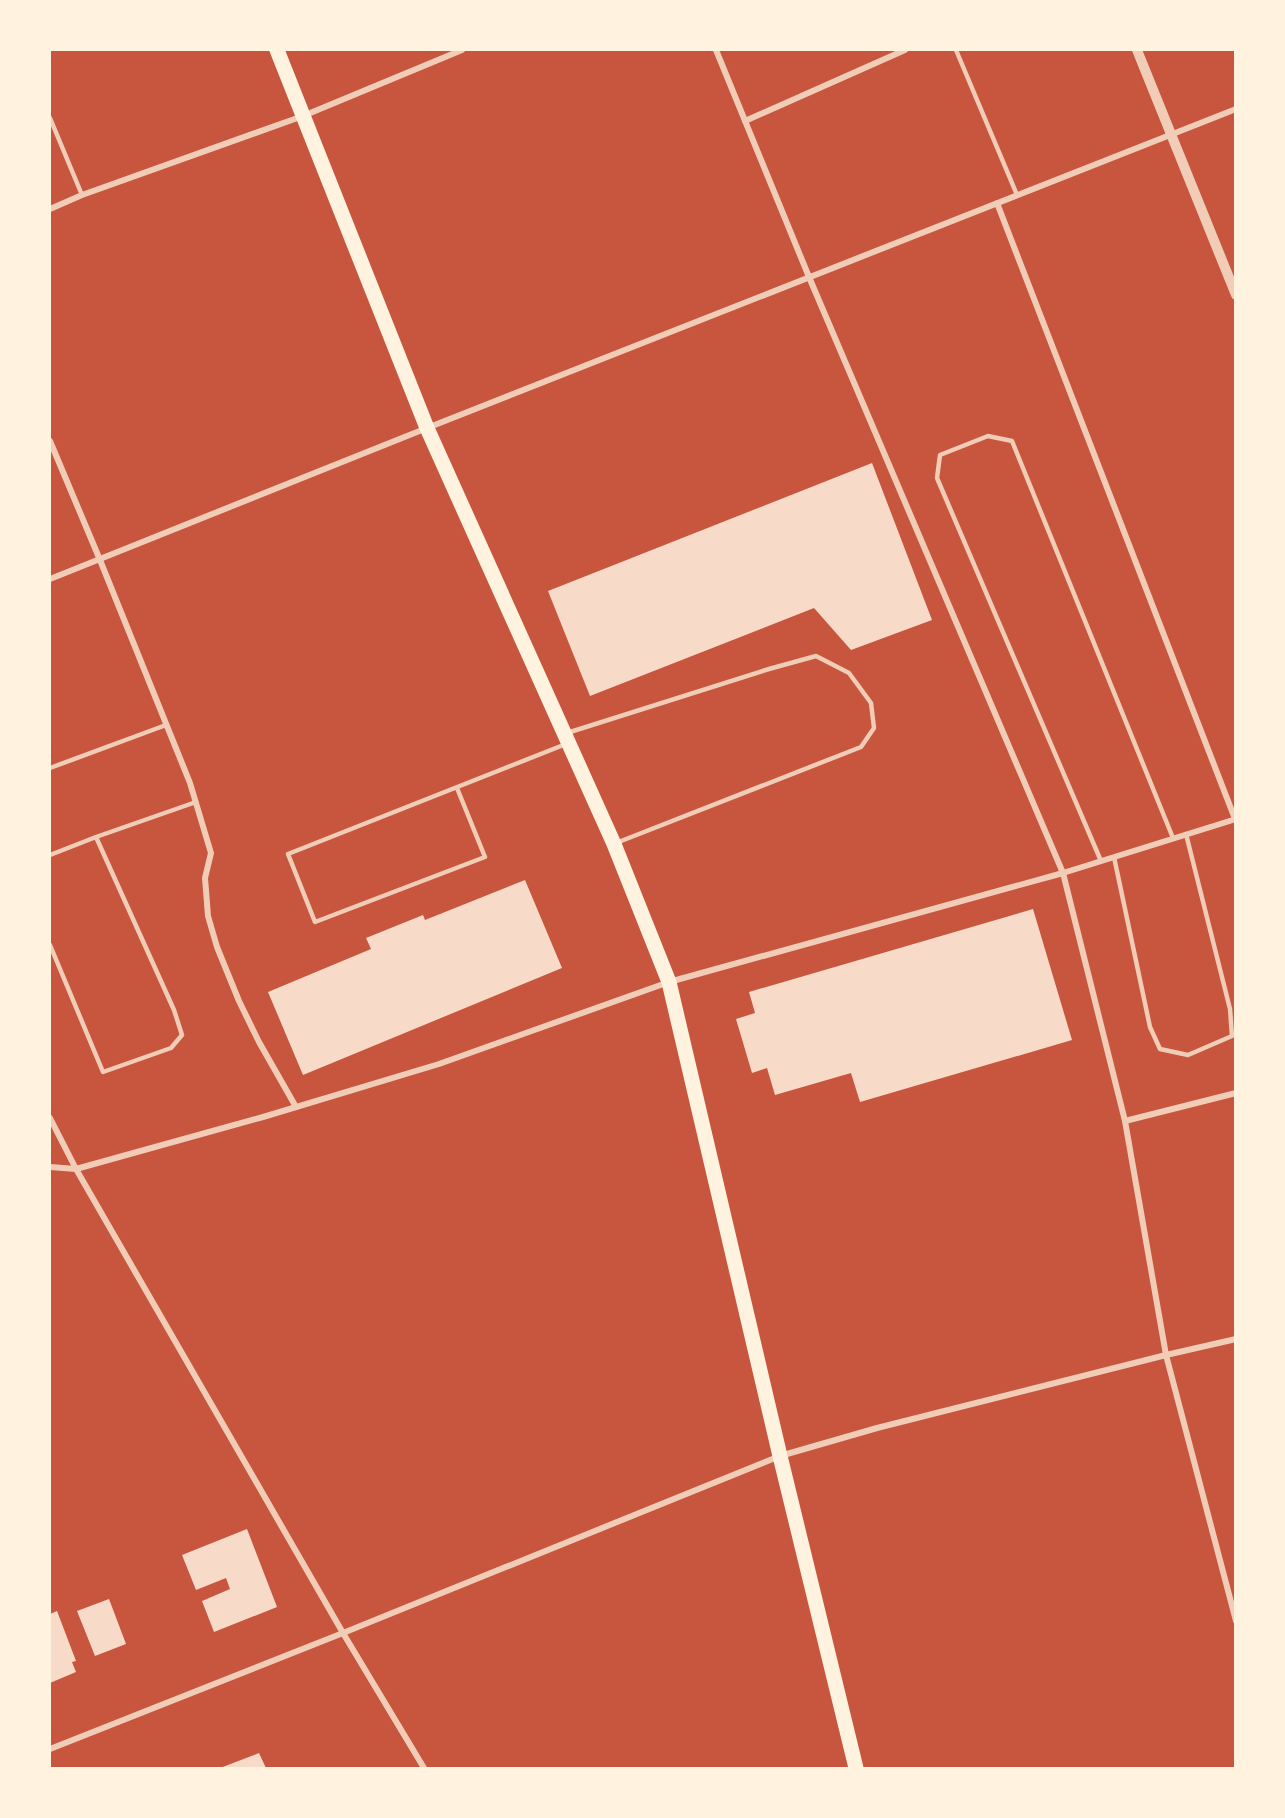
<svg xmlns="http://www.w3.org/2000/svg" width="1285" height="1818" font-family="Manrope,sans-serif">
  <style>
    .building { fill: #f7dbc8 }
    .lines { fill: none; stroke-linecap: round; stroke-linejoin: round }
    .service { stroke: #f1ccb7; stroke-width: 4.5 }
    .minor { stroke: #f1ccb7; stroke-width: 6 }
    .tertiary { stroke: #f1ccb7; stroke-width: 10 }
    .primary { stroke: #fff3e0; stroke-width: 15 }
  </style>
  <rect width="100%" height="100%" fill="#c8553d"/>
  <g class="building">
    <path d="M 872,463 L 932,620 L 851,650 L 814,608 L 590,696 L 548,591 Z"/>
    <path d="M 525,880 L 562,968 L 303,1075 L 268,992 L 371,949 L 366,938 L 423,915 L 425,920 Z"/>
    <path d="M 1033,909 L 1072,1040 L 860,1102 L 851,1073 L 775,1095 L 767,1068 L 752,1073 L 736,1019 L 755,1013 L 749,992 Z"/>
    <path d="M 247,1529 L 277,1607 L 214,1632 L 202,1601 L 230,1589 L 226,1578 L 196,1590 L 182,1555 Z"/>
    <path d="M 109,1599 L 126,1644 L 95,1656 L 77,1611 Z"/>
    <path d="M 57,1611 L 76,1661 L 72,1662 L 76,1672 L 50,1683 L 50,1614 Z"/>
    <path d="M 259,1753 L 266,1768 L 220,1768 Z"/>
  </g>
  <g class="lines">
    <g class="service">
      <path d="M 956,50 L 1017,195"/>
      <path d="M 50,118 L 82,195"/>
      <path d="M 567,733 L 769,669 L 816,656 L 849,673 L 871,703 L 874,728 L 861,747 L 616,843"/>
      <path d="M 50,768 L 166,725"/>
      <path d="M 457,788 L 485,857 L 315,922 L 288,854 L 566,744"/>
      <path d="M 50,855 L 96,837"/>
      <path d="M 1114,857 L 1150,1027 L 1160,1049 L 1188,1055 L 1232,1036 L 1230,1009 L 1186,834"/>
      <path d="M 1101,861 L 937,478 L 940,455 L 988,436 L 1012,441 L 1173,838"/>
      <path d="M 50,945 L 103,1072 L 171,1048 L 182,1035 L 174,1010 L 96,837 L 196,802"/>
    </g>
    <g class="minor">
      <path d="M 716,50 L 809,277 L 1063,873 L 1125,1121 L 1166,1355 L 1236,1621"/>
      <path d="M 745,121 L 905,50"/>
      <path d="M 997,203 L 1235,819"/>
      <path d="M 50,209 L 82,195 L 303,116 L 462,50"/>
      <path d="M 50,441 L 100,560 L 190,783 L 211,853 L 205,878 L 208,916 L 217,947 L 239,1001 L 259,1042 L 296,1107"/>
      <path d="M 50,579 L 427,428 L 1236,109"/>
      <path d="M 50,1118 L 76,1169 L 343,1633 L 424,1768"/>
      <path d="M 1125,1121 L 1236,1093"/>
      <path d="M 50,1167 L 76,1169 L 263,1117 L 439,1064 L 669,982 L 1063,873 L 1236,819"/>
      <path d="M 50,1749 L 343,1633 L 780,1456 L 877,1428 L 1166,1355 L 1236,1339"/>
    </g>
    <path class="tertiary" d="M 1137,50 L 1236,295"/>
    <path class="primary" d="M 277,50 L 427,428 L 614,844 L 669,982 L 780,1456 L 856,1768"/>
  </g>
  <rect width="1285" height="1818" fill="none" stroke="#fff3e0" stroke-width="102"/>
</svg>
